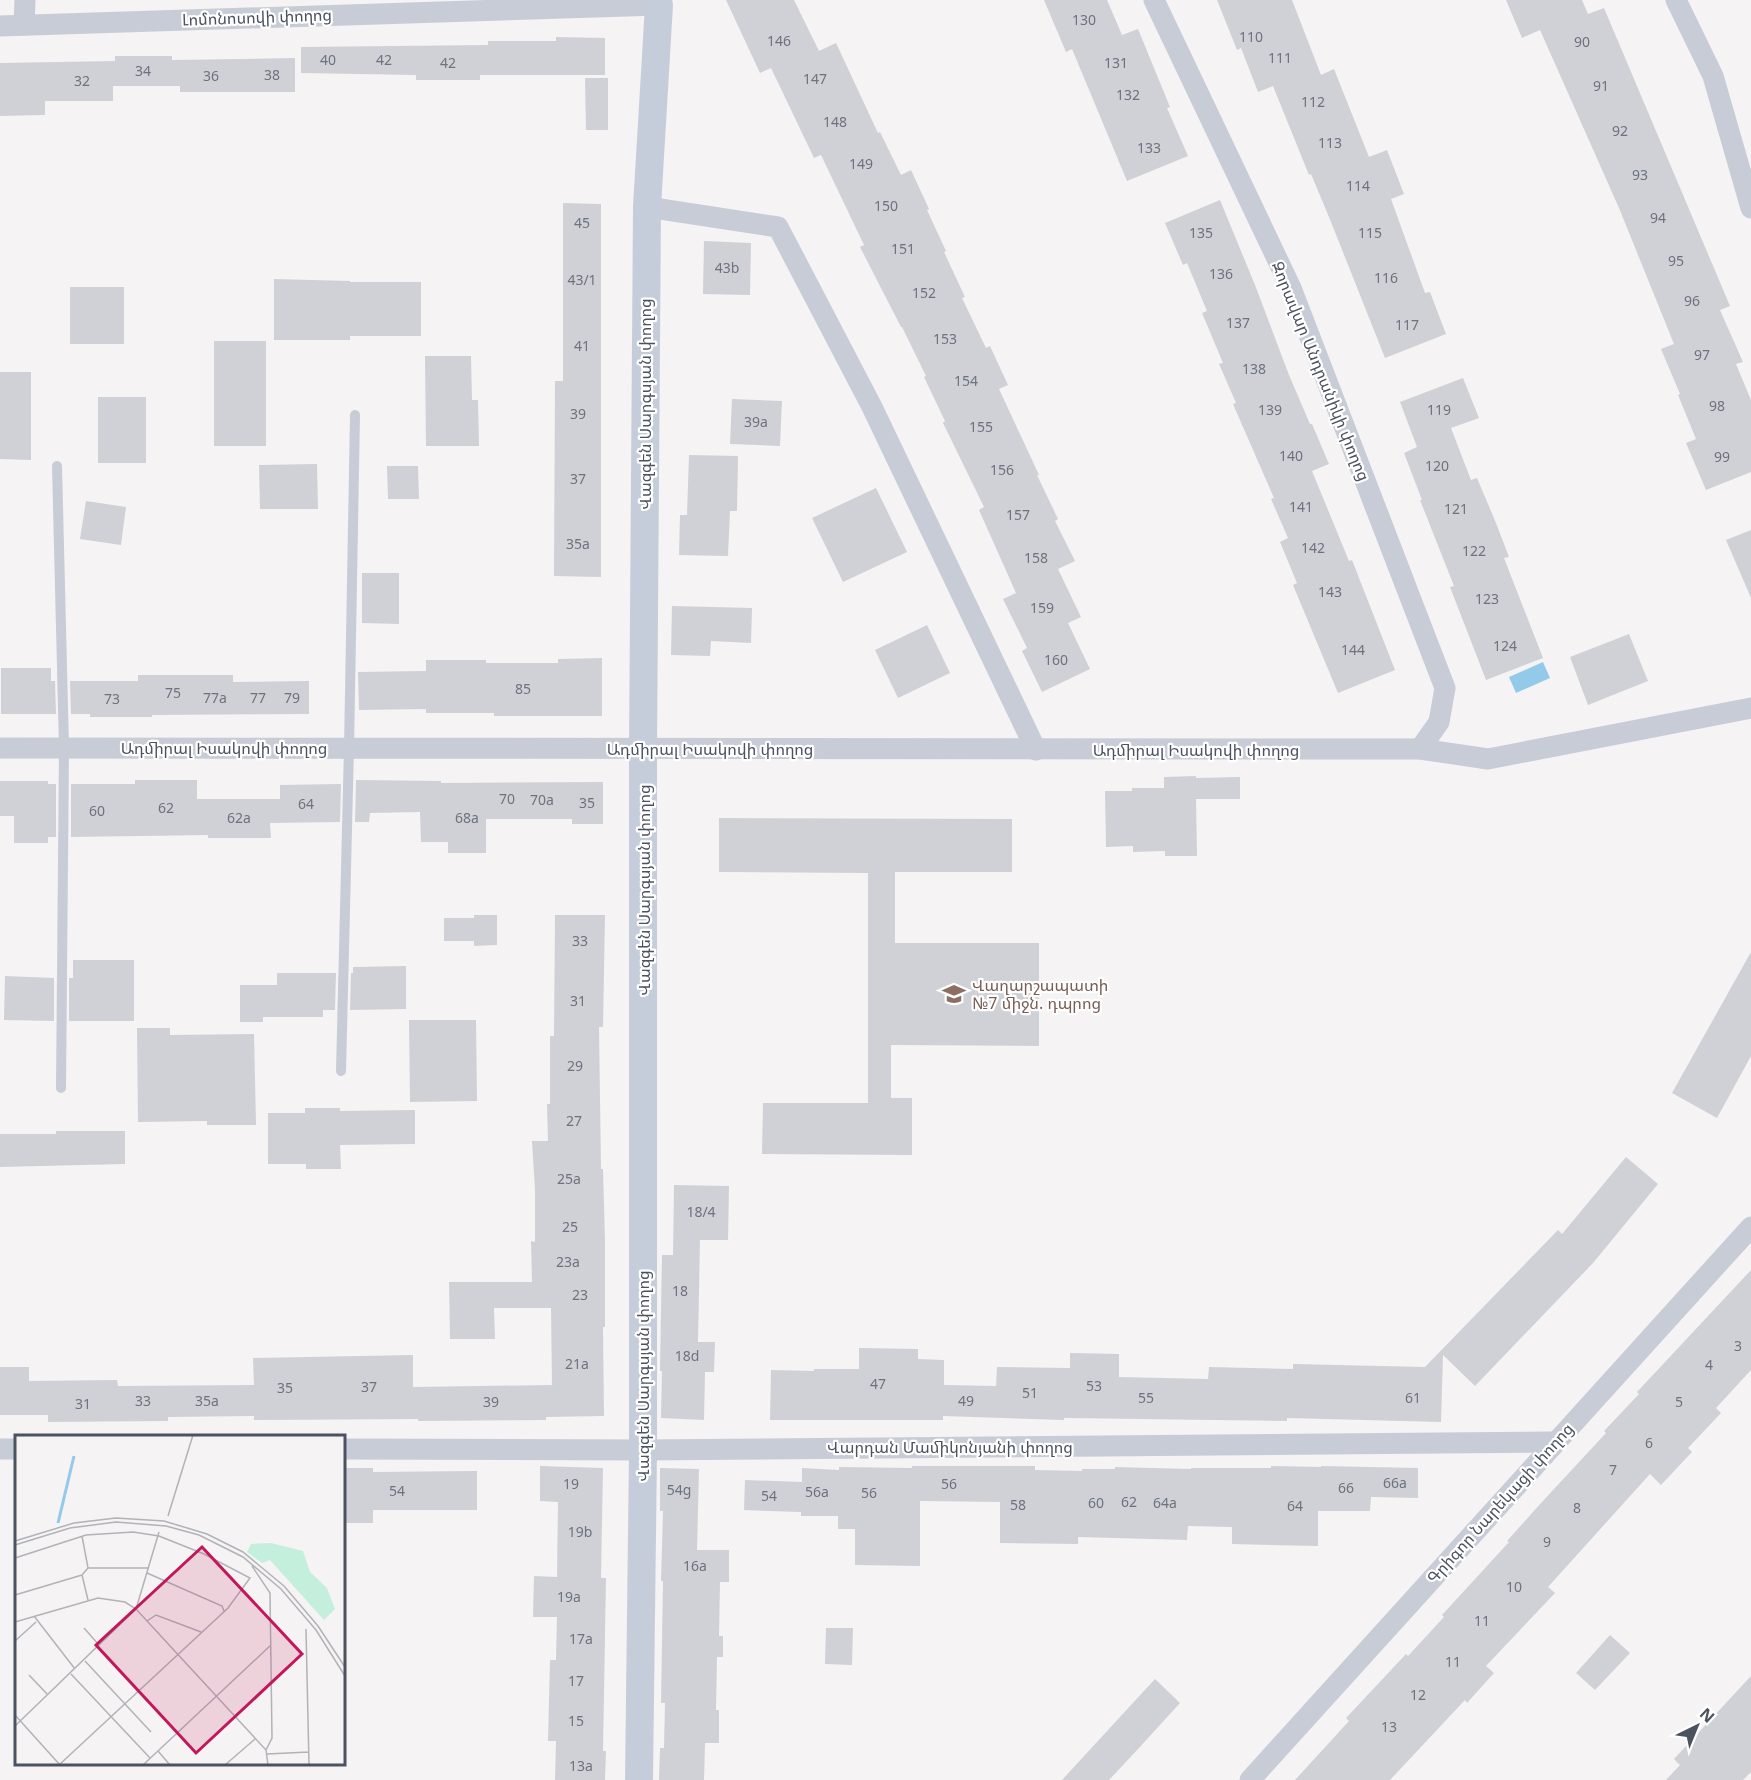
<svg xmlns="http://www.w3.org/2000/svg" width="1751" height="1780" font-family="'Noto Sans','Noto Sans Armenian',sans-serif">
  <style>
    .water { fill: #93caea }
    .building { fill: #d0d1d6 }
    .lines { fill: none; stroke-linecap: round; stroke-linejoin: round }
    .lane { stroke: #c7ccd6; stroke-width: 10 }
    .street { stroke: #c7ccd6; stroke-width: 21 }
    .secondary { stroke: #c6cdda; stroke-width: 28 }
    .labels { text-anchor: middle; stroke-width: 4.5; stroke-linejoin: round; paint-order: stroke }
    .number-label { font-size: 14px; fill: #6c727e }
    .street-label { font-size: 16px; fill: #4b5260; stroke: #fff }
    .education-label { font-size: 16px; fill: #785e54; stroke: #fff; text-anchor: start }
    .inset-river { fill: none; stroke: #93caea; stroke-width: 3 }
    .inset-road { fill: none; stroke: #b1b3b8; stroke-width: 1.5 }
    .view { fill: #c2185b; fill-opacity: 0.15; stroke: #c2185b; stroke-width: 3 }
    .inset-edge { fill: none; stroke: #4b5260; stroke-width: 3 }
  </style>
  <rect width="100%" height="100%" fill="#f5f3f3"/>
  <path class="water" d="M 1543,662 L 1550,678 L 1516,693 L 1509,677 Z"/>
  <g class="building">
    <path d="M 726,0 L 794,0 L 819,51 L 836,43 L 878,133 L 880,132 L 901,175 L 911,170 L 929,209 L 927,210 L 946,251 L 944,252 L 965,297 L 962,298 L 986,348 L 990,346 L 1008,385 L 999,389 L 1039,475 L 1037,475 L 1058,519 L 1055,521 L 1075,561 L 1058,569 L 1081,617 L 1068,623 L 1090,669 L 1042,692 L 1022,651 L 1027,648 L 1003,599 L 1016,593 L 979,510 L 984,507 L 943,423 L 945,421 L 924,377 L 926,376 L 902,327 L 901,327 L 860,247 L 864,245 L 821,155 L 814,158 L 771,68 L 760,73 Z"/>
    <path d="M 1044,0 L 1107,0 L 1122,35 L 1138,29 L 1170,107 L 1167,108 L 1188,156 L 1127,181 L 1072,49 L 1066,52 Z"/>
    <path d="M 1217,0 L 1292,0 L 1321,75 L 1334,69 L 1369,157 L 1387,150 L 1404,194 L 1391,199 L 1425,293 L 1430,292 L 1446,334 L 1385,358 L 1331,222 L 1311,174 L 1309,175 L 1273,86 L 1258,92 L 1241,48 L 1237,50 Z"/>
    <path d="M 1506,0 L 1582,0 L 1588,14 L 1604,8 L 1730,306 L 1720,310 L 1743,362 L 1736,364 L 1751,400 L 1751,472 L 1706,490 L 1686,443 L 1696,439 L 1678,395 L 1680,394 L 1661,349 L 1674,344 L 1619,208 L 1540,30 L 1522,38 Z"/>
    <path d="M 556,37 L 605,38 L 605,75 L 480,75 L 480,80 L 416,80 L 416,75 L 301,73 L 301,47 L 488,45 L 488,41 L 556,41 Z"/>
    <path d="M 115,56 L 172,56 L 172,60 L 295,58 L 295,92 L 180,92 L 180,86 L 113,86 L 113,101 L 45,101 L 45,115 L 0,116 L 0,63 L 115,61 Z"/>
    <path d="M 585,78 L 608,78 L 608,130 L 586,130 Z"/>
    <path d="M 1220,200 L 1255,285 L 1289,375 L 1310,424 L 1312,424 L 1329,464 L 1312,471 L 1349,561 L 1352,560 L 1395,670 L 1338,693 L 1293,585 L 1297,583 L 1280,542 L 1288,538 L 1271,499 L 1274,498 L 1233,404 L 1236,403 L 1219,364 L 1223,363 L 1202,313 L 1207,311 L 1187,263 L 1183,265 L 1165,223 Z"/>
    <path d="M 563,203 L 601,204 L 601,577 L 554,576 L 555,381 L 563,381 Z"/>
    <path d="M 704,241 L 751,243 L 750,295 L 703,294 Z"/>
    <path d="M 274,279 L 350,281 L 350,282 L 421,282 L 421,336 L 350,336 L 350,340 L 274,340 Z"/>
    <rect x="70" y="287" width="54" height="57"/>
    <rect x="214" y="341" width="52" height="105"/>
    <path d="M 425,356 L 471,356 L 472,400 L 478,400 L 479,446 L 426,446 Z"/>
    <path d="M 0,372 L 31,372 L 31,460 L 0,459 Z"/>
    <path d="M 1463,378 L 1479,418 L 1451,428 L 1471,480 L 1477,478 L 1496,523 L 1509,557 L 1504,558 L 1543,658 L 1486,680 L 1450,587 L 1454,586 L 1420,500 L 1422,500 L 1404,453 L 1417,447 L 1400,402 Z"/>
    <rect x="98" y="397" width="48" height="66"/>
    <path d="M 732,399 L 782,401 L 780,446 L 730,444 Z"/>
    <path d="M 689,455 L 738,456 L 737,511 L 730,511 L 728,556 L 679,555 L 680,515 L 687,515 Z"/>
    <path d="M 317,464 L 318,509 L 260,509 L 259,465 Z"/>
    <path d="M 387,466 L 418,466 L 419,499 L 388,499 Z"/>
    <path d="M 876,488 L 907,552 L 843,582 L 812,518 Z"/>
    <path d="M 86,501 L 126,507 L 121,545 L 80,539 Z"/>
    <path d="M 1751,530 L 1751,598 L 1726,540 Z"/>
    <path d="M 362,573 L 399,573 L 399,624 L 362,623 Z"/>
    <path d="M 672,606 L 752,608 L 751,643 L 711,641 L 710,656 L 671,655 Z"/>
    <path d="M 927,625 L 950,673 L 898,698 L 875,650 Z"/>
    <path d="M 1629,634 L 1648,681 L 1588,705 L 1570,657 Z"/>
    <path d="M 602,658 L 602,716 L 494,716 L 494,713 L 426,713 L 426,709 L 359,710 L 358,672 L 426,671 L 426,660 L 486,660 L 486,663 L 558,663 L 558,659 Z"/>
    <path d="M 1,668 L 51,668 L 51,681 L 55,681 L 56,714 L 1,714 Z"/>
    <path d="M 138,675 L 233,675 L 233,682 L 309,681 L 309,714 L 152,715 L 152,717 L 90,717 L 90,714 L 71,714 L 70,681 L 138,681 Z"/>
    <path d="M 1196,776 L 1196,778 L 1240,777 L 1240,799 L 1196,799 L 1197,856 L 1165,856 L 1165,851 L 1133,852 L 1133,846 L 1106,847 L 1105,791 L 1132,791 L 1132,788 L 1164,788 L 1164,777 Z"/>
    <path d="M 135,780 L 197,780 L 197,799 L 280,799 L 280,785 L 341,784 L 340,822 L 270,823 L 271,838 L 208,838 L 208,835 L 71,837 L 71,784 L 135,784 Z"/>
    <path d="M 356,780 L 441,781 L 441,783 L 603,782 L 603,824 L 572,824 L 572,819 L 486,819 L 486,853 L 448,853 L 448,842 L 421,842 L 420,812 L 370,813 L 369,822 L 355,822 Z"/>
    <path d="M 0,781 L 48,781 L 48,784 L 56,784 L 56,837 L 48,837 L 48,843 L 14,843 L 14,816 L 0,816 Z"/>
    <path d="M 719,818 L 1012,819 L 1012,872 L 895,872 L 895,943 L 1039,943 L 1039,1046 L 891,1045 L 891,1098 L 912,1098 L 912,1155 L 762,1154 L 763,1103 L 868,1103 L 868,873 L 719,872 Z"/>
    <path d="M 474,915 L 497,915 L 497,945 L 474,946 L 474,941 L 444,941 L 444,918 L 474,918 Z"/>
    <path d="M 555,915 L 605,915 L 603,1027 L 599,1027 L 601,1169 L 603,1169 L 605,1241 L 605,1327 L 603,1327 L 604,1416 L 546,1417 L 546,1420 L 418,1421 L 418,1419 L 254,1420 L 254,1416 L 168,1417 L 168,1421 L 48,1422 L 48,1415 L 0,1415 L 0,1367 L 29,1367 L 29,1381 L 117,1380 L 118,1386 L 254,1385 L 253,1358 L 413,1355 L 413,1387 L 552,1385 L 551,1308 L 494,1308 L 495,1339 L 450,1339 L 449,1282 L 532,1282 L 531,1241 L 535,1242 L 535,1190 L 532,1141 L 548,1141 L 547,1104 L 550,1104 L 550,1036 L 554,1036 Z"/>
    <path d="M 1751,952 L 1751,1056 L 1717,1118 L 1672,1093 Z"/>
    <path d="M 73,960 L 134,960 L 134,1021 L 69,1021 L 69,978 L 73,978 Z"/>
    <path d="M 406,966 L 406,1009 L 350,1010 L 351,973 L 353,973 L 353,967 Z"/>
    <path d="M 277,973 L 336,973 L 335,1010 L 323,1010 L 323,1017 L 263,1017 L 263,1022 L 240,1022 L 240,985 L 277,985 Z"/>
    <path d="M 5,976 L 54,978 L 54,1021 L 4,1020 Z"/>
    <path d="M 409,1020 L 476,1020 L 477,1101 L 410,1102 Z"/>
    <path d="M 137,1028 L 170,1028 L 170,1035 L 254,1034 L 256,1125 L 207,1125 L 207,1121 L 138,1122 Z"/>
    <path d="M 305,1108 L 340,1108 L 340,1111 L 415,1110 L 415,1144 L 340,1145 L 341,1169 L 306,1169 L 306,1164 L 268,1164 L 268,1113 L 305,1113 Z"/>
    <path d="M 56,1131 L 125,1131 L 125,1164 L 0,1167 L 0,1134 L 56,1134 Z"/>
    <path d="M 1626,1157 L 1658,1184 L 1593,1263 L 1475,1386 L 1443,1355 L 1441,1422 L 1287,1418 L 1287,1421 L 1064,1418 L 1064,1420 L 943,1416 L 943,1420 L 770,1420 L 771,1370 L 814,1371 L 814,1369 L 859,1369 L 859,1348 L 918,1349 L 918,1359 L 944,1360 L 944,1385 L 996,1386 L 997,1367 L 1070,1368 L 1070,1353 L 1119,1354 L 1119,1377 L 1208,1379 L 1209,1367 L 1293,1369 L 1293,1364 L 1425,1367 L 1558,1230 L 1562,1234 Z"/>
    <path d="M 674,1185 L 729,1186 L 728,1240 L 700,1240 L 698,1342 L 715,1342 L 714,1372 L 705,1372 L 704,1420 L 661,1418 L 662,1371 L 660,1371 L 662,1255 L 673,1255 Z"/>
    <path d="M 1751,1270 L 1751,1370 L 1716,1408 L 1721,1413 L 1688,1448 L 1692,1452 L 1661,1485 L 1650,1474 L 1548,1587 L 1555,1593 L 1486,1666 L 1494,1673 L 1467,1703 L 1465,1700 L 1390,1780 L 1295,1780 L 1349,1721 L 1346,1718 L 1406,1654 L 1408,1656 L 1444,1617 L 1442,1615 L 1509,1542 L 1507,1541 L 1541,1503 L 1606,1433 L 1604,1431 L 1639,1394 L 1637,1392 Z"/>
    <path d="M 540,1466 L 603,1468 L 601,1578 L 606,1578 L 603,1751 L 606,1751 L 605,1780 L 555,1780 L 556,1741 L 548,1741 L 550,1660 L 556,1660 L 557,1617 L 533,1617 L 534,1576 L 557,1577 L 558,1502 L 540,1501 Z"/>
    <path d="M 912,1466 L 1035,1466 L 1035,1470 L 1082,1471 L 1082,1469 L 1115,1469 L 1115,1467 L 1191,1469 L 1191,1468 L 1271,1468 L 1271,1466 L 1321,1467 L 1321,1466 L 1418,1468 L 1418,1498 L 1371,1497 L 1370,1511 L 1318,1511 L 1318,1546 L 1232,1544 L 1232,1527 L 1188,1526 L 1187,1540 L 1078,1537 L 1078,1544 L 1000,1543 L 1000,1502 L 920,1501 L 920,1566 L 855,1565 L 855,1529 L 838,1529 L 838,1516 L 801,1516 L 801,1512 L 744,1510 L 745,1480 L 802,1482 L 802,1468 L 839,1470 L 839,1467 L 912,1468 Z"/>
    <path d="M 344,1468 L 373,1468 L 373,1472 L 477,1471 L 477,1510 L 373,1510 L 373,1523 L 344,1523 Z"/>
    <path d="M 660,1468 L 699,1469 L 697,1550 L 729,1550 L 729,1582 L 720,1582 L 719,1636 L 723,1636 L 723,1657 L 717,1657 L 716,1710 L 719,1710 L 719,1743 L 705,1743 L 704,1780 L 659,1780 L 660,1748 L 664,1748 L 665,1703 L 661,1703 L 663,1581 L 661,1581 L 663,1511 L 660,1511 Z"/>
    <path d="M 826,1628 L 853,1628 L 852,1665 L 825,1664 Z"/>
    <path d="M 1610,1635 L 1630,1653 L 1595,1690 L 1576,1673 Z"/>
    <path d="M 1751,1676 L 1751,1772 L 1743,1780 L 1666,1780 L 1680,1765 L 1674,1759 Z"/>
    <path d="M 1155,1679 L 1180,1703 L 1138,1749 L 1109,1780 L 1062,1780 Z"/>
  </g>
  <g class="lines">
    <g class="lane">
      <path d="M 57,466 L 64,748 L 61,1088"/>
      <path d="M 341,1071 L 349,748 L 355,415"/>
    </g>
    <g class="street">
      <path d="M 1154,0 L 1291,288 L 1445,688 L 1439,722 L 1420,749"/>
      <path d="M 1676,0 L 1713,76 L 1751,208"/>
      <path d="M 24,25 L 25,0"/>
      <path d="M 0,26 L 659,5"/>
      <path d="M 647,207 L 778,227 L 872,407 L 1036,750"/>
      <path d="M 0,748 L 1420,749 L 1488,759 L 1751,708"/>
      <path d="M 0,1449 L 16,1449"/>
      <path d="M 344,1449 L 643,1450 L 1556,1442"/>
      <path d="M 1250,1780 L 1751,1227"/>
    </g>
    <path class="secondary" d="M 639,1780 L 643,1450 L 643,749 L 647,207 L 659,5 L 657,0"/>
  </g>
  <defs>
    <g id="school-bare" transform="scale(1.8)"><path d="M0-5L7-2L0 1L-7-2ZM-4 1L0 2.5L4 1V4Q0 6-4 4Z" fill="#8d6e63" stroke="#fff" stroke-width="2.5" paint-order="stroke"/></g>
  </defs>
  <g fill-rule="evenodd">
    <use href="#school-bare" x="954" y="994"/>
  </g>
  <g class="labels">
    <g class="number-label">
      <text x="1084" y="25">130</text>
      <text x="1251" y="42">110</text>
      <text x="779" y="46">146</text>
      <text x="1582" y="47">90</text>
      <text x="1280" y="63">111</text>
      <text x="328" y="65">40</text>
      <text x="384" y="65">42</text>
      <text x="448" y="68">42</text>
      <text x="1116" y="68">131</text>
      <text x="143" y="76">34</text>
      <text x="272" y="80">38</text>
      <text x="211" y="81">36</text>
      <text x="815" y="84">147</text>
      <text x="82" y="86">32</text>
      <text x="1601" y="91">91</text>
      <text x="1128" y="100">132</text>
      <text x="1313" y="107">112</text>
      <text x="835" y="127">148</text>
      <text x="1620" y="136">92</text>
      <text x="1330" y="148">113</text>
      <text x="1149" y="153">133</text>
      <text x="861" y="169">149</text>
      <text x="1640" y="180">93</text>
      <text x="1358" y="191">114</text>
      <text x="886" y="211">150</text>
      <text x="1658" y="223">94</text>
      <text x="582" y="228">45</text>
      <text x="1201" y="238">135</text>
      <text x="1370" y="238">115</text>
      <text x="903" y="254">151</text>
      <text x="1676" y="266">95</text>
      <text x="727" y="273">43b</text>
      <text x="1221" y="279">136</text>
      <text x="1386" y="283">116</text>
      <text x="582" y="285">43/1</text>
      <text x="924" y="298">152</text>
      <text x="1692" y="306">96</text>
      <text x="1238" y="328">137</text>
      <text x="1407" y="330">117</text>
      <text x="945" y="344">153</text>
      <text x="582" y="351">41</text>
      <text x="1702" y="360">97</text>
      <text x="1254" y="374">138</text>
      <text x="966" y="386">154</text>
      <text x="1717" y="411">98</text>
      <text x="1270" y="415">139</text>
      <text x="1439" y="415">119</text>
      <text x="578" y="419">39</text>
      <text x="756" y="427">39a</text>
      <text x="981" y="432">155</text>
      <text x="1291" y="461">140</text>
      <text x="1722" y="462">99</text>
      <text x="1437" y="471">120</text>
      <text x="1002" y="475">156</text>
      <text x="578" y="484">37</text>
      <text x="1301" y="512">141</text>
      <text x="1456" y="514">121</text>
      <text x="1018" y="520">157</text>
      <text x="578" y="549">35а</text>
      <text x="1313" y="553">142</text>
      <text x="1474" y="556">122</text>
      <text x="1036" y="563">158</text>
      <text x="1330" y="597">143</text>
      <text x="1487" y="604">123</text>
      <text x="1042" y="613">159</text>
      <text x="1505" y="651">124</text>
      <text x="1353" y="655">144</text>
      <text x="1056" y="665">160</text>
      <text x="523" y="694">85</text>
      <text x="173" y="698">75</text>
      <text x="215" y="703">77a</text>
      <text x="258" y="703">77</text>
      <text x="292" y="703">79</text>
      <text x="112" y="704">73</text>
      <text x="507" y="804">70</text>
      <text x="542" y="805">70a</text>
      <text x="587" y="808">35</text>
      <text x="306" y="809">64</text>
      <text x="166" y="813">62</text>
      <text x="97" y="816">60</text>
      <text x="239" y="823">62a</text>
      <text x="467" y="823">68a</text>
      <text x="580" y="946">33</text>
      <text x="578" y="1006">31</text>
      <text x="575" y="1071">29</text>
      <text x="574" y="1126">27</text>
      <text x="569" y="1184">25a</text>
      <text x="701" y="1217">18/4</text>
      <text x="570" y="1232">25</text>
      <text x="568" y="1267">23a</text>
      <text x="680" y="1296">18</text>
      <text x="580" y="1300">23</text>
      <text x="1738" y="1351">3</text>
      <text x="687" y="1361">18d</text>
      <text x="577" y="1369">21a</text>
      <text x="1709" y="1370">4</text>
      <text x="878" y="1389">47</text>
      <text x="1094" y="1391">53</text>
      <text x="369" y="1392">37</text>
      <text x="285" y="1393">35</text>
      <text x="1030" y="1398">51</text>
      <text x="1146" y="1403">55</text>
      <text x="1413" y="1403">61</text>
      <text x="143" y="1406">33</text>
      <text x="207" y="1406">35a</text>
      <text x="966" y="1406">49</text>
      <text x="491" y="1407">39</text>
      <text x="1679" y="1407">5</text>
      <text x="83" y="1409">31</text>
      <text x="1649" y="1448">6</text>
      <text x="1613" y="1475">7</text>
      <text x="1395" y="1488">66a</text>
      <text x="571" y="1489">19</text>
      <text x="949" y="1489">56</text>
      <text x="1346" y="1493">66</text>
      <text x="679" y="1495">54g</text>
      <text x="397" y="1496">54</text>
      <text x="817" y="1497">56a</text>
      <text x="869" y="1498">56</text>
      <text x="769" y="1501">54</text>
      <text x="1129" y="1507">62</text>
      <text x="1096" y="1508">60</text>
      <text x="1165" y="1508">64a</text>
      <text x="1018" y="1510">58</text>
      <text x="1295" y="1511">64</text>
      <text x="1577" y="1513">8</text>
      <text x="580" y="1537">19b</text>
      <text x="1547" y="1547">9</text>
      <text x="695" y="1571">16a</text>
      <text x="1514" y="1592">10</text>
      <text x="569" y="1602">19a</text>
      <text x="1482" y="1626">11</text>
      <text x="581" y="1644">17a</text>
      <text x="1453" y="1667">11</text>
      <text x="576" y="1686">17</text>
      <text x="1418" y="1700">12</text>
      <text x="576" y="1726">15</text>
      <text x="1389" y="1732">13</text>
      <text x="581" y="1771">13a</text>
    </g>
    <g class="street-label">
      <text transform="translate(257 17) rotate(-2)" y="6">Լոմոնոսովի փողոց</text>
      <text transform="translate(1321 371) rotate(68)" y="6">Զորավար Անդրանիկի փողոց</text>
      <text transform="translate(645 404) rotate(-90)" y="6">Վազգեն Սարգսյան փողոց</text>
      <text x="224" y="754">Ադմիրալ Իսակովի փողոց</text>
      <text x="710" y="755">Ադմիրալ Իսակովի փողոց</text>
      <text x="1196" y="756">Ադմիրալ Իսակովի փողոց</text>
      <text transform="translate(644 890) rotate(-90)" y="6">Վազգեն Սարգսյան փողոց</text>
      <text transform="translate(643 1376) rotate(-90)" y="6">Վազգեն Սարգսյան փողոց</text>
      <text x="950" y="1453">Վարդան Մամիկոնյանի փողոց</text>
      <text transform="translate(1500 1503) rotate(-48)" y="6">Գրիգոր Նարեկացի փողոց</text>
    </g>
    <g class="education-label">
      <text x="972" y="991">Վաղարշապատի<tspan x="972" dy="18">№7 միջն. դպրոց</tspan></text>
    </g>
  </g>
  <g transform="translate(15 1435)">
    <rect width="330" height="330" fill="#f5f3f3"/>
    <path d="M 256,108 L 288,116 L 295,137 L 312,153 L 320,174 L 309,185 L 255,125 L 247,128 L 232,117 L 236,109 Z" fill="#c4efdc"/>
    <path class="inset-river" d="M 43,88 L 59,21"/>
    <path class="inset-road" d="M 153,81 L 178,0M 67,101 L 73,133 L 67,140 L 73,165M 0,106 L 59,88 L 101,83 L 149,86 L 192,99 L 228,117 L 269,151 L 303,191 L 330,232M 0,110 L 55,93 L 101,87 L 151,91 L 184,100 L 228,122 L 266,154 L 301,195 L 330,241M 0,123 L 71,100 L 118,97 L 144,101 L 189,119 L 235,143 L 213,173 L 44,330M 237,131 L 255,158 L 257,303 L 251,315M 73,133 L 134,133M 132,138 L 207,171 L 209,176M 0,160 L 67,140M 19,181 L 60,234M 132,186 L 141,180 L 186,197M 0,187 L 83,163 L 110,167 L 121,174 L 251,315 L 253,330M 69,193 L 84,210M 291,194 L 294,330M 0,206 L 21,187M 70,226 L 136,297M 56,239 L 135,323M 14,240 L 33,260M 0,280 L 45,330M 0,291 L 121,174 L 144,97M 143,316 L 155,330M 252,319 L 294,317M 128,330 L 256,210M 210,330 L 240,304"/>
    <path class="view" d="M 187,112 L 287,219 L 181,318 L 81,210 Z"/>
    <rect width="330" height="330" class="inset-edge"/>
  </g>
  <g transform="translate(1697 1726) rotate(43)" stroke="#ffffff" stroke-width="4.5" paint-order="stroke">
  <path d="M0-4.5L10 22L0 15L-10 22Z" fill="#4b5260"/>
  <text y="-9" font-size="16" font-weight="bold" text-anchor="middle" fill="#4b5260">N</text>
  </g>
</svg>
